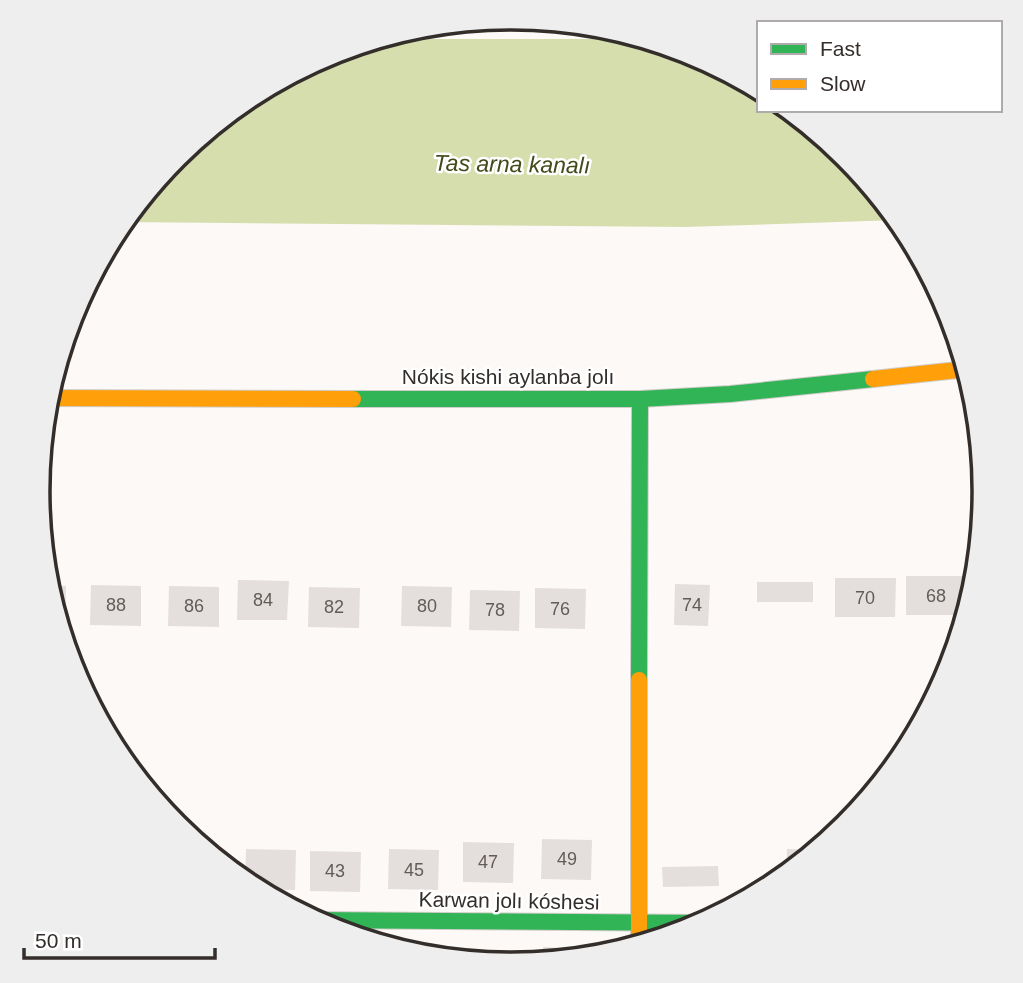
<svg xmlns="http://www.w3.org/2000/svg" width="1023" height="983" font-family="Helvetica,sans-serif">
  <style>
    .water { fill: #d6deae }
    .building { fill: #e4dfdd }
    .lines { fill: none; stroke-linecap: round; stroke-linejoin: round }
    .fast-casing { stroke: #d1cdca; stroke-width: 18 }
    .slow-casing { stroke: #d1cdca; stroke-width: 18 }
    .fast { stroke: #30b455; stroke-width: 16 }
    .slow { stroke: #ff9f0a; stroke-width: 16 }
    .labels { text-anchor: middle; stroke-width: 5; stroke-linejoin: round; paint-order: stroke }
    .number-label { font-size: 18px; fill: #625c59 }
    .street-label { font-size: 21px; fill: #342e2b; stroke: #fff }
    .water-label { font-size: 23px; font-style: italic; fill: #434b1a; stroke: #fff }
    .rim { fill: none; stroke: #342e2b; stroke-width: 3.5 }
  </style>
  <rect width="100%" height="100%" fill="#fcf9f6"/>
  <path class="water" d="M 379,39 L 645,39 L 693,54 L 759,89 L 759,110 L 791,110 L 847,157 L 899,220 L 685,227 L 122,222 L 177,156 L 248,97 L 330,53 Z"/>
  <g class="building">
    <rect x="906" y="576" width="60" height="39"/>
    <path d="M 835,578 L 896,578 L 895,617 L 835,617 Z"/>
    <path d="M 238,580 L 289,581 L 287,620 L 237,620 Z"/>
    <rect x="757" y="582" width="56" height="20"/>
    <path d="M 675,584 L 710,585 L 708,626 L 674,625 Z"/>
    <path d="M 47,585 L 66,586 L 65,626 L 59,625 Z"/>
    <path d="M 91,585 L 141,586 L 141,626 L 90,625 Z"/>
    <path d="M 169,586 L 219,587 L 219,627 L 168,626 Z"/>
    <path d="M 402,586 L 452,587 L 451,627 L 401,626 Z"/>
    <path d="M 309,587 L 360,588 L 359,628 L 308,627 Z"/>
    <path d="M 535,588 L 586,589 L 585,629 L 535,628 Z"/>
    <path d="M 470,590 L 520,591 L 519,631 L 469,630 Z"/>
    <path d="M 542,839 L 592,840 L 591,880 L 541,879 Z"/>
    <path d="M 463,842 L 514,843 L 513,883 L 463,882 Z"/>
    <path d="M 246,849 L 296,850 L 295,890 L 255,889 L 245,883 Z"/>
    <path d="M 389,849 L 439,850 L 438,890 L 388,889 Z"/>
    <path d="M 787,849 L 818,850 L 786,876 Z"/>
    <path d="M 310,851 L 361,852 L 360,892 L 310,891 Z"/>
    <path d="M 718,866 L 719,886 L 663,887 L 662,867 Z"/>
    <path d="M 543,947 L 594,949 L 593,957 L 543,962 Z"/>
    <path d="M 455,955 L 495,956 L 495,964 L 455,960 Z"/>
  </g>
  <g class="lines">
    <g class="fast-casing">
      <g id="fast">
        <path d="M 353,399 L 640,399 L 730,394 L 873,379"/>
        <path d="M 639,680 L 640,399"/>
        <path d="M 312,920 L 706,923"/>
      </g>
    </g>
    <g class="slow-casing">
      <g id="slow">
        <path d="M 873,379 L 967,369"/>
        <path d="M 47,398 L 353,399"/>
        <path d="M 639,946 L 639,680"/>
      </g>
    </g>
    <use href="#fast" class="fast"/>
    <use href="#slow" class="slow"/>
  </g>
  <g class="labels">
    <g class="number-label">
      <text x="936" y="602">68</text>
      <text x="865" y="604">70</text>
      <text x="263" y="606">84</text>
      <text x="116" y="611">88</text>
      <text x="692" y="611">74</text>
      <text x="194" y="612">86</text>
      <text x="427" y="612">80</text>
      <text x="334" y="613">82</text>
      <text x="560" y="615">76</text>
      <text x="495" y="616">78</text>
      <text x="567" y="865">49</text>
      <text x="488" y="868">47</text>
      <text x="414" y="876">45</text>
      <text x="335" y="877">43</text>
    </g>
    <g class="street-label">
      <text x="508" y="384">Nókis kishi aylanba jolı</text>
      <text transform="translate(509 901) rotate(1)" y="7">Karwan jolı kóshesi</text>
    </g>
    <g class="water-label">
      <text transform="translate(512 164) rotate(1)" y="8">Tas arna kanalı</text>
    </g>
  </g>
  <path d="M0 0H1023V983H0ZM50 491a461 461 0 1 1 922 0a461 461 0 1 1-922 0Z" fill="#efeeee" fill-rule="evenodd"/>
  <path class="rim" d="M50 491a461 461 0 1 1 922 0a461 461 0 1 1-922 0Z"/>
  <rect x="757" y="21" width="245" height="91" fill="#ffffff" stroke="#aeabaa" stroke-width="2"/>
  <rect x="771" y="44" width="35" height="10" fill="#30b455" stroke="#aeabaa" stroke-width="2"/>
  <text x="820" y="56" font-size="21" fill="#342e2b">Fast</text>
  <rect x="771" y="79" width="35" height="10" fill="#ff9f0a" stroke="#aeabaa" stroke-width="2"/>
  <text x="820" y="91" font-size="21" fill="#342e2b">Slow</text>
  <path d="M24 948v10h191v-10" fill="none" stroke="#342e2b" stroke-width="3.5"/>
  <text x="35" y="948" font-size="21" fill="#342e2b" stroke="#ffffff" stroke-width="5" paint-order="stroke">50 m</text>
</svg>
